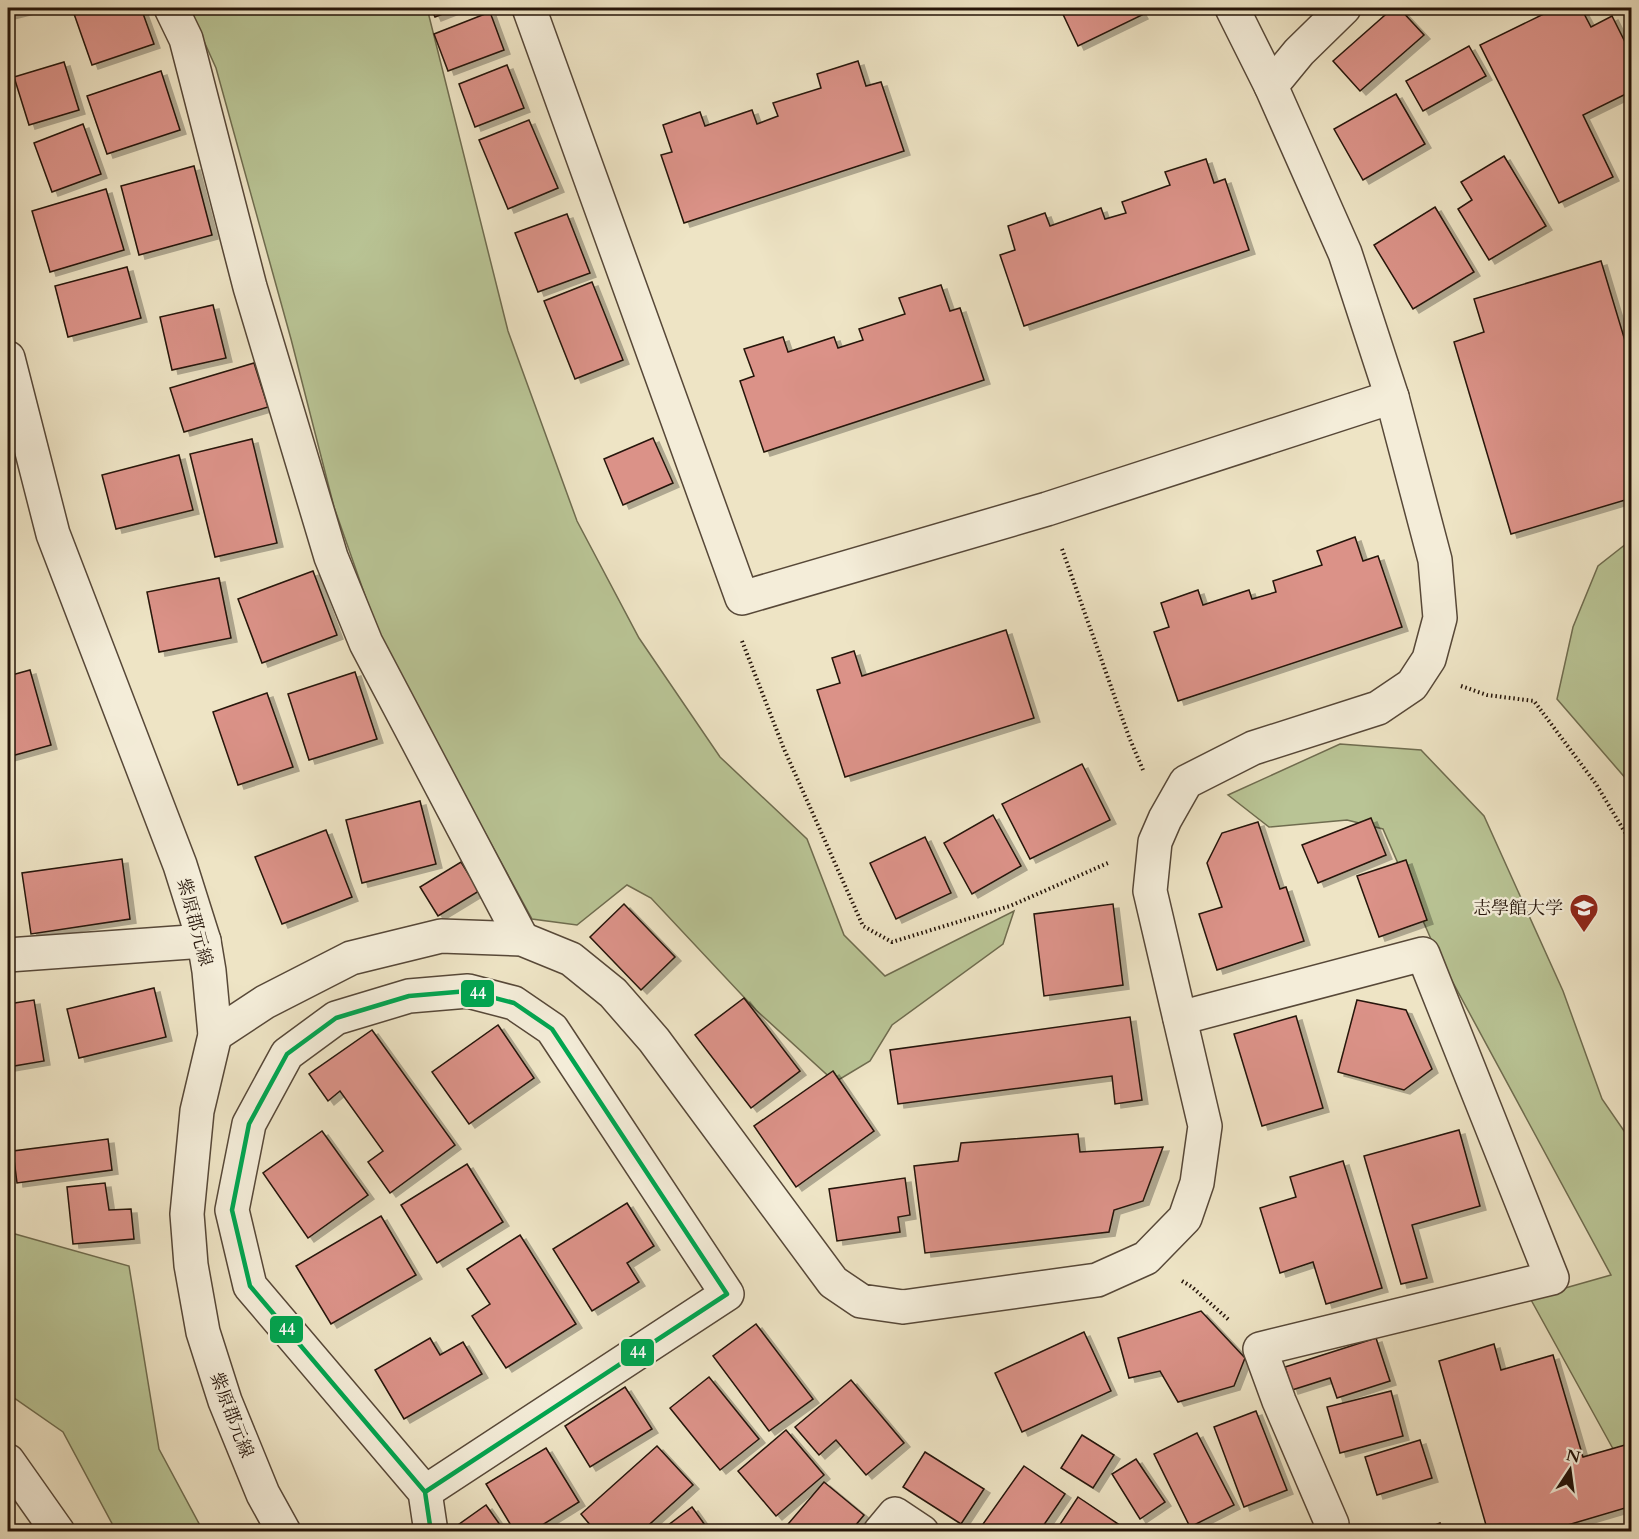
<svg xmlns="http://www.w3.org/2000/svg" width="1639" height="1539" font-family="Cardo,'Noto Serif JP',serif">
  <style>
    .green { fill: #b9c495; stroke: #6f6c4f; stroke-width: 1.5 }
    .building { fill: #db9288; stroke: #251409; stroke-width: 1.5; filter: url(#shadow) }
    .lines { fill: none; stroke-linecap: round; stroke-linejoin: round }
    .minor-casing { stroke: #574838; stroke-width: 36 }
    .tertiary-casing { stroke: #574838; stroke-width: 36 }
    .path { stroke: #251409; stroke-width: 4; stroke-dasharray: 1.5 3; stroke-linecap: butt }
    .minor { stroke: #f4edd9; stroke-width: 33 }
    .tertiary { stroke: #f4edd9; stroke-width: 33 }
    .bus-1-casing { stroke: #f4edd9; stroke-width: 9 }
    .bus-1 { stroke: #00a651; stroke-width: 4.5 }
    .labels { text-anchor: middle; stroke-width: 4.5; stroke-linejoin: round; paint-order: stroke }
    .poi-label { font-size: 18px; fill: #251409; stroke: #f4edd9; text-anchor: end }
    .street-label { font-size: 18px; fill: #251409; stroke: #f4edd9 }
    .line-badge { stroke: #f4edd9; stroke-width: 2 }
    .badge-label { font-size: 16px; text-anchor: middle; font-weight: bold; fill: #fff }
  </style>
  <defs>
    <filter id="shadow"><feDropShadow dx="6" dy="4" stdDeviation="0" flood-color="#0004"/></filter>
  </defs>
  <rect width="100%" height="100%" fill="#eee4c5"/>
  <filter id="stains"><feTurbulence type="fractalNoise" baseFrequency=".00333" numOctaves="4"/><feColorMatrix values="0 0 0 0 .2 0 0 0 0 .09 0 0 0 0 .02 0 0 0 .5 -.17"/></filter>
  <radialGradient id="worn" r=".72"><stop offset=".6" stop-color="#630" stop-opacity="0"/><stop offset="1" stop-color="#630" stop-opacity=".3"/></radialGradient>
  <g class="green">
    <path d="M 189,8 L 427,8 L 508,331 L 577,521 L 639,638 L 720,757 L 807,839 L 844,935 L 885,976 L 1014,911 L 1003,944 L 892,1025 L 870,1061 L 835,1082 L 756,1010 L 651,898 L 627,885 L 577,925 L 532,919 L 382,644 L 334,507 L 291,339 L 216,68 Z"/>
    <path d="M 1631,540 L 1631,789 L 1627,780 L 1557,699 L 1573,627 L 1598,566 Z"/>
    <path d="M 1340,744 L 1421,750 L 1484,816 L 1563,991 L 1602,1099 L 1631,1141 L 1631,1465 L 1623,1467 L 1530,1298 L 1611,1275 L 1437,953 L 1383,829 L 1347,820 L 1269,827 L 1228,795 Z"/>
    <path d="M 8,1232 L 129,1266 L 159,1449 L 203,1531 L 116,1531 L 63,1432 L 14,1398 L 8,1395 Z"/>
  </g>
  <g class="building">
    <path d="M 8,8 L 36,8 L 8,15 Z"/>
    <path d="M 84,8 L 141,8 L 154,44 L 92,65 L 73,11 Z"/>
    <path d="M 431,8 L 458,8 L 435,17 Z"/>
    <path d="M 1060,8 L 1138,8 L 1142,15 L 1078,46 Z"/>
    <path d="M 1393,8 L 1399,8 L 1424,35 L 1360,91 L 1333,61 Z"/>
    <path d="M 1556,8 L 1581,8 L 1591,27 L 1612,16 L 1632,56 L 1632,91 L 1583,115 L 1613,177 L 1559,203 L 1480,45 Z"/>
    <path d="M 490,12 L 504,50 L 448,71 L 434,34 Z"/>
    <path d="M 1469,46 L 1486,76 L 1423,111 L 1406,81 Z"/>
    <path d="M 858,61 L 866,86 L 881,82 L 904,151 L 684,223 L 661,155 L 672,152 L 663,125 L 700,112 L 705,126 L 752,110 L 757,124 L 778,116 L 773,103 L 821,88 L 817,74 Z"/>
    <path d="M 64,62 L 79,110 L 29,125 L 14,77 Z"/>
    <path d="M 507,65 L 524,108 L 475,127 L 459,84 Z"/>
    <path d="M 161,71 L 180,130 L 107,154 L 87,96 Z"/>
    <path d="M 1396,94 L 1425,144 L 1363,180 L 1334,129 Z"/>
    <path d="M 529,120 L 558,188 L 508,209 L 479,140 Z"/>
    <path d="M 83,124 L 101,174 L 52,192 L 34,143 Z"/>
    <path d="M 1504,156 L 1546,226 L 1489,260 L 1458,209 L 1472,200 L 1461,182 Z"/>
    <path d="M 1206,159 L 1214,183 L 1225,179 L 1249,250 L 1024,326 L 1000,255 L 1015,250 L 1008,226 L 1045,213 L 1050,226 L 1101,208 L 1105,219 L 1126,213 L 1122,202 L 1170,185 L 1165,172 Z"/>
    <path d="M 194,166 L 212,235 L 139,255 L 121,186 Z"/>
    <path d="M 106,189 L 124,250 L 50,272 L 32,211 Z"/>
    <path d="M 1435,207 L 1474,272 L 1413,309 L 1374,245 Z"/>
    <path d="M 567,214 L 590,273 L 538,292 L 515,233 Z"/>
    <path d="M 1601,261 L 1632,364 L 1632,498 L 1511,534 L 1454,342 L 1484,332 L 1474,299 Z"/>
    <path d="M 127,267 L 141,318 L 68,337 L 55,286 Z"/>
    <path d="M 592,282 L 623,360 L 575,379 L 544,301 Z"/>
    <path d="M 941,285 L 950,311 L 960,308 L 984,380 L 764,452 L 740,381 L 754,376 L 744,349 L 783,337 L 788,352 L 834,337 L 838,348 L 863,340 L 859,329 L 905,314 L 899,298 Z"/>
    <path d="M 213,305 L 226,358 L 172,370 L 160,317 Z"/>
    <path d="M 254,363 L 268,407 L 184,432 L 170,388 Z"/>
    <path d="M 653,438 L 673,483 L 623,505 L 604,459 Z"/>
    <path d="M 252,439 L 277,543 L 215,557 L 190,454 Z"/>
    <path d="M 179,455 L 193,510 L 116,529 L 102,475 Z"/>
    <path d="M 1355,537 L 1363,561 L 1378,556 L 1402,627 L 1178,701 L 1154,632 L 1169,627 L 1161,603 L 1198,590 L 1203,605 L 1249,590 L 1252,599 L 1276,592 L 1273,581 L 1322,565 L 1317,551 Z"/>
    <path d="M 313,571 L 337,635 L 262,663 L 238,599 Z"/>
    <path d="M 219,578 L 231,638 L 159,652 L 147,592 Z"/>
    <path d="M 1006,630 L 1034,718 L 845,777 L 817,690 L 840,683 L 832,658 L 854,651 L 862,676 Z"/>
    <path d="M 30,670 L 51,745 L 8,757 L 8,676 Z"/>
    <path d="M 355,672 L 377,739 L 309,760 L 288,694 Z"/>
    <path d="M 267,693 L 293,767 L 238,785 L 213,712 Z"/>
    <path d="M 1082,764 L 1110,820 L 1030,859 L 1002,804 Z"/>
    <path d="M 420,801 L 436,864 L 362,883 L 346,820 Z"/>
    <path d="M 993,815 L 1021,866 L 972,894 L 944,843 Z"/>
    <path d="M 1371,818 L 1386,855 L 1318,883 L 1302,845 Z"/>
    <path d="M 1258,822 L 1280,889 L 1286,887 L 1304,941 L 1217,970 L 1199,914 L 1222,907 L 1207,863 L 1222,833 Z"/>
    <path d="M 326,830 L 352,897 L 282,924 L 255,857 Z"/>
    <path d="M 925,837 L 951,893 L 896,919 L 870,863 Z"/>
    <path d="M 122,859 L 130,919 L 31,934 L 22,873 Z"/>
    <path d="M 1406,860 L 1427,920 L 1379,937 L 1357,876 Z"/>
    <path d="M 461,862 L 479,891 L 438,916 L 420,887 Z"/>
    <path d="M 624,904 L 675,957 L 641,990 L 590,937 Z"/>
    <path d="M 1113,904 L 1123,985 L 1044,996 L 1034,914 Z"/>
    <path d="M 154,988 L 166,1037 L 79,1058 L 67,1009 Z"/>
    <path d="M 744,998 L 800,1071 L 751,1108 L 695,1035 Z"/>
    <path d="M 34,1000 L 44,1061 L 8,1067 L 8,1004 Z"/>
    <path d="M 1357,1000 L 1406,1010 L 1432,1069 L 1404,1090 L 1338,1072 Z"/>
    <path d="M 1296,1016 L 1323,1108 L 1262,1126 L 1234,1034 Z"/>
    <path d="M 1130,1017 L 1142,1100 L 1115,1104 L 1112,1076 L 898,1104 L 890,1050 Z"/>
    <path d="M 498,1025 L 534,1078 L 469,1124 L 432,1072 Z"/>
    <path d="M 372,1030 L 455,1145 L 390,1193 L 368,1162 L 383,1151 L 340,1091 L 328,1101 L 309,1074 Z"/>
    <path d="M 833,1071 L 874,1131 L 796,1187 L 754,1126 Z"/>
    <path d="M 1459,1130 L 1480,1206 L 1412,1225 L 1427,1278 L 1401,1284 L 1364,1156 Z"/>
    <path d="M 322,1131 L 368,1195 L 308,1238 L 263,1173 Z"/>
    <path d="M 1078,1134 L 1080,1152 L 1163,1147 L 1143,1201 L 1114,1210 L 1109,1232 L 925,1253 L 914,1166 L 958,1161 L 961,1143 Z"/>
    <path d="M 108,1139 L 112,1170 L 17,1183 L 13,1151 Z"/>
    <path d="M 1343,1161 L 1382,1288 L 1326,1304 L 1313,1262 L 1280,1273 L 1260,1208 L 1296,1197 L 1290,1177 Z"/>
    <path d="M 467,1164 L 503,1222 L 437,1263 L 401,1205 Z"/>
    <path d="M 905,1178 L 910,1215 L 898,1217 L 900,1232 L 837,1241 L 829,1189 Z"/>
    <path d="M 105,1183 L 109,1210 L 131,1209 L 134,1239 L 73,1244 L 67,1187 Z"/>
    <path d="M 627,1203 L 654,1246 L 627,1263 L 639,1282 L 592,1311 L 553,1249 Z"/>
    <path d="M 381,1216 L 416,1275 L 331,1324 L 296,1266 Z"/>
    <path d="M 520,1235 L 576,1324 L 506,1368 L 472,1316 L 490,1304 L 467,1269 Z"/>
    <path d="M 1201,1311 L 1245,1358 L 1234,1386 L 1178,1402 L 1160,1371 L 1129,1378 L 1118,1338 Z"/>
    <path d="M 756,1324 L 813,1399 L 769,1431 L 713,1356 Z"/>
    <path d="M 1084,1332 L 1111,1391 L 1022,1432 L 995,1373 Z"/>
    <path d="M 430,1338 L 440,1355 L 463,1342 L 482,1374 L 404,1419 L 375,1370 Z"/>
    <path d="M 1376,1338 L 1390,1381 L 1337,1398 L 1330,1378 L 1292,1390 L 1285,1367 Z"/>
    <path d="M 1494,1344 L 1501,1370 L 1553,1355 L 1583,1457 L 1632,1443 L 1632,1506 L 1544,1532 L 1488,1532 L 1439,1361 Z"/>
    <path d="M 709,1377 L 759,1439 L 720,1470 L 670,1408 Z"/>
    <path d="M 851,1380 L 904,1443 L 866,1475 L 836,1440 L 819,1455 L 795,1427 Z"/>
    <path d="M 625,1387 L 652,1429 L 590,1467 L 565,1426 Z"/>
    <path d="M 1391,1391 L 1403,1436 L 1340,1453 L 1327,1407 Z"/>
    <path d="M 1256,1411 L 1287,1490 L 1244,1507 L 1214,1427 Z"/>
    <path d="M 786,1430 L 824,1475 L 776,1516 L 738,1471 Z"/>
    <path d="M 1197,1433 L 1234,1505 L 1190,1527 L 1154,1454 Z"/>
    <path d="M 1082,1435 L 1114,1455 L 1093,1488 L 1061,1468 Z"/>
    <path d="M 1420,1440 L 1432,1478 L 1377,1495 L 1365,1457 Z"/>
    <path d="M 657,1446 L 693,1485 L 641,1532 L 596,1532 L 581,1514 Z"/>
    <path d="M 546,1448 L 579,1502 L 531,1532 L 515,1532 L 486,1484 Z"/>
    <path d="M 925,1452 L 984,1489 L 961,1524 L 903,1487 Z"/>
    <path d="M 1136,1459 L 1165,1502 L 1140,1519 L 1112,1474 Z"/>
    <path d="M 1024,1466 L 1065,1494 L 1039,1532 L 993,1532 L 983,1524 Z"/>
    <path d="M 824,1482 L 864,1515 L 850,1532 L 785,1532 L 783,1530 Z"/>
    <path d="M 1078,1497 L 1130,1532 L 1055,1532 Z"/>
    <path d="M 486,1505 L 505,1532 L 458,1532 L 455,1527 Z"/>
    <path d="M 692,1507 L 710,1532 L 659,1532 Z"/>
    <path d="M 1440,1523 L 1443,1532 L 1418,1532 Z"/>
  </g>
  <g class="lines">
    <g class="minor-casing">
      <g id="minor">
        <path d="M 171,8 L 186,39 L 250,287 L 331,557 L 366,643 L 522,939"/>
        <path d="M 529,8 L 742,598 L 1047,509 L 1392,397"/>
        <path d="M 1271,86 L 1299,52 L 1344,8"/>
        <path d="M 8,955 L 204,941"/>
        <path d="M 1180,1018 L 1423,954 L 1552,1278 L 1260,1349 L 1279,1401 L 1332,1524"/>
        <path d="M 215,1035 L 265,1002 L 351,958 L 441,936 L 522,939 L 571,959 L 613,993 L 654,1040 L 833,1282 L 861,1301 L 903,1307 L 1097,1280 L 1146,1258 L 1185,1218 L 1197,1183 L 1205,1126 L 1150,891 L 1155,842 L 1165,819 L 1186,782 L 1253,748 L 1378,708 L 1412,685 L 1429,659 L 1440,618 L 1435,560 L 1392,397 L 1345,253 L 1271,86 L 1232,8"/>
        <path d="M 8,1461 L 58,1532"/>
        <path d="M 425,1492 L 727,1294 L 552,1029 L 514,1003 L 468,991 L 409,996 L 336,1018 L 287,1054 L 249,1124 L 232,1210 L 250,1286 L 425,1492 L 431,1532"/>
        <path d="M 880,1532 L 895,1514 L 922,1532"/>
      </g>
    </g>
    <g class="tertiary-casing">
      <path id="tertiary" d="M 8,358 L 53,534 L 180,865 L 204,941 L 209,971 L 215,1035 L 197,1111 L 187,1214 L 191,1265 L 203,1332 L 225,1401 L 263,1494 L 284,1532"/>
    </g>
    <g class="path">
      <path d="M 1062,549 L 1129,737 L 1143,770"/>
      <path d="M 742,641 L 784,749 L 863,926 L 892,942 L 1010,906 L 1108,863"/>
      <path d="M 1461,686 L 1487,695 L 1534,701 L 1596,784 L 1632,844"/>
      <path d="M 1182,1281 L 1192,1287 L 1229,1320"/>
    </g>
    <use href="#minor" class="minor"/>
    <use href="#tertiary" class="tertiary"/>
    <g class="bus-1-casing">
      <path id="bus-1" d="M 425,1492 L 727,1294 L 552,1029 L 514,1003 L 468,991 L 409,996 L 336,1018 L 287,1054 L 249,1124 L 232,1210 L 250,1286 L 425,1492 L 431,1532"/>
    </g>
    <use href="#bus-1" class="bus-1"/>
  </g>
  <defs>
    <g id="university-pin" transform="scale(1.5)"><path d="M0 17L-7.5 6A9.5 9.5 0 1 1 7.5 6Z" fill="#8f2418" stroke="#f4edd9"/><path d="M0-5L7-2L0 1L-7-2ZM-4 1L0 2.5L4 1V4Q0 6-4 4Z" fill="#fff"/></g>
  </defs>
  <g fill-rule="evenodd">
    <use href="#university-pin" x="1584" y="908"/>
  </g>
  <g class="labels">
    <g class="poi-label">
      <text x="1563" y="914">志學館大学</text>
    </g>
    <g class="street-label">
      <text transform="translate(195 922) rotate(75)" y="6">紫原郡元線</text>
      <text transform="translate(232 1415) rotate(69)" y="6">紫原郡元線</text>
    </g>
  </g>
  <g class="line-badge">
    <rect x="460" y="979" width="35" height="29" rx="6" fill="#00a651"/>
    <rect x="269" y="1315" width="35" height="29" rx="6" fill="#00a651"/>
    <rect x="620" y="1338" width="35" height="29" rx="6" fill="#00a651"/>
  </g>
  <g class="badge-label">
    <text x="478" y="999">44</text>
    <text x="287" y="1335">44</text>
    <text x="638" y="1358">44</text>
  </g>
  <rect width="1639" height="1539" fill="none" stroke="#eee4c5" stroke-width="30"/>
  <rect x="9" y="9" width="1621" height="1521" fill="none" stroke="#251409" stroke-width="3"/>
  <rect x="15" y="15" width="1609" height="1509" fill="none" stroke="#251409" stroke-width="1.5"/>
  <g transform="translate(1570 1470) rotate(13)" stroke="#f4edd9" stroke-width="4.5" paint-order="stroke">
  <path d="M0-4.5L10 22L0 15L-10 22Z" fill="#251409"/>
  <text y="-9" font-size="16" font-weight="bold" text-anchor="middle" fill="#251409">N</text>
  </g>
  <rect width="100%" height="100%" filter="url(#stains)"/>
  <rect width="100%" height="100%" fill="url(#worn)"/>
</svg>
